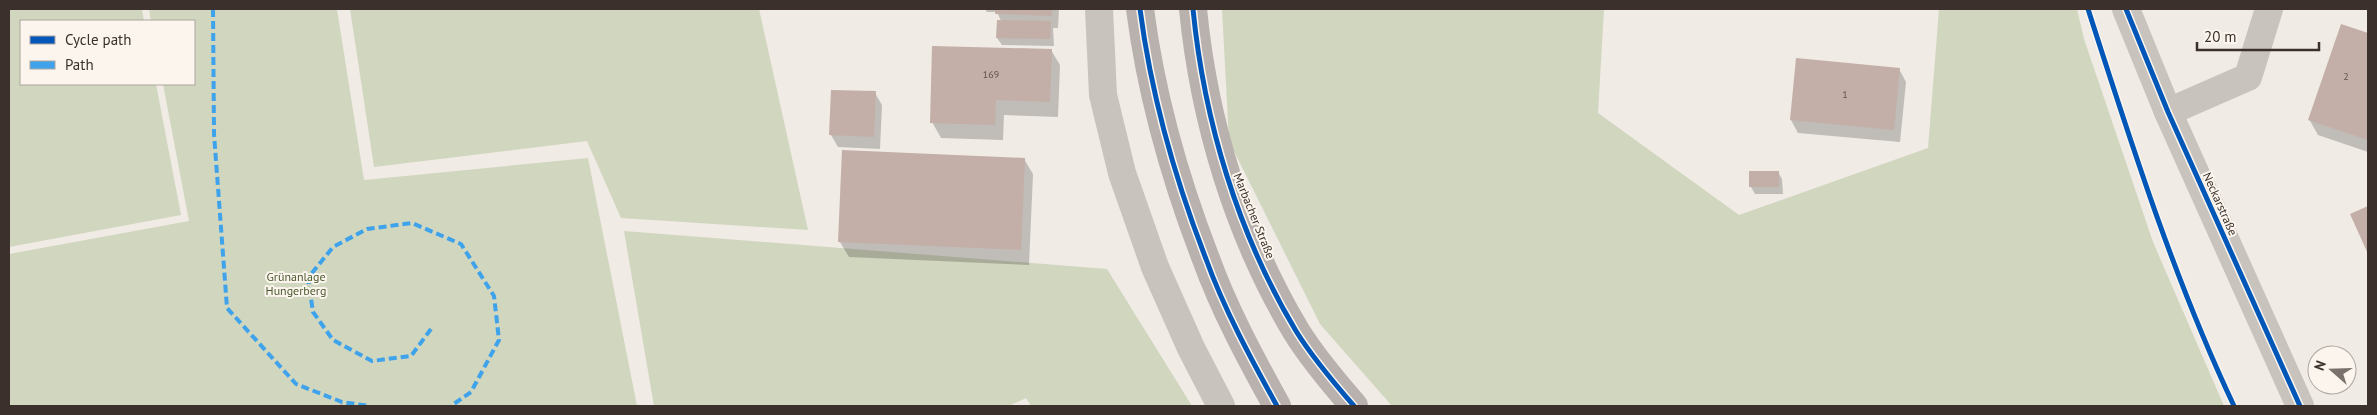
<svg xmlns="http://www.w3.org/2000/svg" width="2377" height="415" font-family="'PT Sans',sans-serif">
  <style>
    .green { fill: #d1d6bf }
    .shadow { fill: #0003 }
    .building { fill: #c3afa7 }
    .lines { fill: none; stroke-linecap: round; stroke-linejoin: round }
    .path { stroke: #c2bbb6; stroke-width: 3; stroke-dasharray: 2.5 2.5; stroke-linecap: butt }
    .minor { stroke: #c9c3be; stroke-width: 28 }
    .major { stroke: #b8b1ad; stroke-width: 28 }
    .quiet { stroke: #3fa3eb; stroke-width: 4; stroke-dasharray: 8 4; stroke-linecap: butt }
    .cycleway-casing { stroke: #fbf5ee; stroke-width: 8 }
    .cycleway { stroke: #0057b8; stroke-width: 5 }
    .labels { text-anchor: middle; stroke-width: 4; stroke-linejoin: round; paint-order: stroke }
    .number-label { font-size: 10px; fill: #5d504a }
    .street-label { font-size: 12px; fill: #3b302b; stroke: #fbf5ee }
    .park-label { font-size: 12px; fill: #4a5a2e; stroke: #fbf5ee }
  </style>
  <rect width="100%" height="100%" fill="#f0ebe5"/>
  <g class="green">
    <path d="M 9,9 L 142,9 L 144,21 L 21,21 L 21,84 L 156,84 L 181,215 L 9,247 Z"/>
    <path d="M 149,9 L 337,9 L 364,180 L 588,158 L 637,406 L 9,406 L 9,254 L 189,221 L 163,84 L 194,84 L 194,21 L 151,21 Z"/>
    <path d="M 350,9 L 759,9 L 808,230 L 621,218 L 587,141 L 374,167 Z"/>
    <path d="M 1222,9 L 1604,9 L 1598,113 L 1739,215 L 1928,148 L 1939,9 L 2077,9 L 2084,39 L 2153,242 L 2224,406 L 1392,406 L 1320,324 L 1229,141 Z"/>
    <path d="M 624,231 L 1107,269 L 1192,406 L 1031,406 L 1026,398 L 1009,406 L 654,406 Z"/>
  </g>
  <g class="shadow">
    <path d="M 985,9 L 1059,9 L 1058,28 L 1053,28 L 1054,46 L 1002,45 L 997,38 L 1001,21 L 997,12 L 987,12 Z"/>
    <path d="M 2342,25 L 2368,34 L 2368,152 L 2318,135 L 2309,119 Z"/>
    <path d="M 1051,50 L 1060,65 L 1058,117 L 1004,115 L 1003,140 L 941,138 L 932,122 Z"/>
    <path d="M 1899,69 L 1906,82 L 1900,142 L 1798,133 L 1791,120 Z"/>
    <path d="M 875,93 L 882,105 L 880,149 L 838,147 L 831,135 Z"/>
    <path d="M 1024,159 L 1033,174 L 1029,265 L 849,257 L 840,242 Z"/>
    <path d="M 1778,172 L 1782,179 L 1783,194 L 1755,194 L 1751,187 Z"/>
  </g>
  <g class="building">
    <path d="M 995,9 L 1052,9 L 1052,16 L 995,14 Z"/>
    <path d="M 997,20 L 1051,21 L 1050,39 L 996,38 Z"/>
    <path d="M 2341,24 L 2368,33 L 2368,140 L 2308,120 Z"/>
    <path d="M 932,46 L 1052,49 L 1050,102 L 996,100 L 995,125 L 930,123 Z"/>
    <path d="M 1796,58 L 1900,68 L 1894,130 L 1790,120 Z"/>
    <path d="M 831,90 L 876,91 L 874,137 L 829,135 Z"/>
    <path d="M 842,150 L 1025,158 L 1021,250 L 838,242 Z"/>
    <rect x="1749" y="171" width="30" height="16"/>
    <path d="M 2368,206 L 2368,254 L 2350,214 Z"/>
  </g>
  <g class="lines">
    <g class="path">
      <path d="M 2099,43 C 2138,166 2179,290 2234,406"/>
      <path d="M 341,406 L 342,402"/>
    </g>
    <g class="minor">
      <path d="M 1099,9 L 1103,95 L 1122,173 L 1155,267 L 1191,348 L 1221,406"/>
      <path d="M 2126,9 L 2168,112 L 2300,406"/>
      <path d="M 2168,112 L 2248,77 L 2269,9"/>
    </g>
    <g class="major">
      <path d="M 1140,9 C 1151,94 1175,179 1206,259 C 1224,309 1251,359 1277,406"/>
      <path d="M 1193,9 C 1204,121 1238,234 1296,331 C 1312,357 1334,383 1354,406"/>
    </g>
    <g class="quiet">
      <path d="M 213,9 L 214,134 L 227,308 L 296,384 L 342,402 L 369,406"/>
      <path d="M 431,329 L 411,356 L 372,361 L 333,340 L 313,312 L 308,278 L 333,247 L 367,229 L 412,223 L 461,244 L 494,296 L 499,340 L 471,392 L 451,406"/>
    </g>
    <g class="cycleway-casing">
      <g id="cycleway">
        <path d="M 1140,9 C 1151,94 1175,179 1206,259 C 1224,309 1251,359 1277,406"/>
        <path d="M 1193,9 C 1204,121 1238,234 1296,331 C 1312,357 1334,383 1354,406"/>
        <path d="M 2088,9 C 2131,143 2174,279 2234,406"/>
        <path d="M 2126,9 L 2168,112 L 2300,406"/>
      </g>
    </g>
    <use href="#cycleway" class="cycleway"/>
  </g>
  <g class="labels">
    <g class="number-label">
      <text x="991" y="78">169</text>
      <text x="2346" y="80">2</text>
      <text x="1845" y="98">1</text>
    </g>
    <g class="street-label">
      <text transform="translate(2220 204) rotate(66)" y="4">Neckarstraße</text>
      <text transform="translate(1254 216) rotate(68)" y="4">Marbacher Straße</text>
    </g>
    <g class="park-label">
      <text x="296" y="281">Grünanlage<tspan x="296" dy="14">Hungerberg</tspan></text>
    </g>
  </g>
  <rect width="2377" height="415" fill="none" stroke="#3b302b" stroke-width="20"/>
  <rect x="20" y="20" width="175" height="65" fill="#fbf5ee" stroke="#aea6a0"/>
  <rect x="30" y="36" width="25" height="8" fill="#0057b8" stroke="#aea6a0"/>
  <text x="65" y="45" font-size="15" fill="#3b302b">Cycle path</text>
  <rect x="30" y="61" width="25" height="8" fill="#3fa3eb" stroke="#aea6a0"/>
  <text x="65" y="70" font-size="15" fill="#3b302b">Path</text>
  <g transform="translate(2332 370) rotate(290)"><circle r="24" fill="#fbf5ee" stroke="#aea6a0"/>
  <path d="M0-4L9 19L0 12L-9 19Z" fill="#7a716c"/>
  <text y="-8" font-size="14" font-weight="bold" text-anchor="middle" fill="#3b302b">N</text>
  </g>
  <path d="M2197 42v8h122v-8" fill="none" stroke="#3b302b" stroke-width="2.5"/>
  <text x="2204" y="42" font-size="15" fill="#3b302b" stroke="#fbf5ee" stroke-width="4" paint-order="stroke">20 m</text>
</svg>
